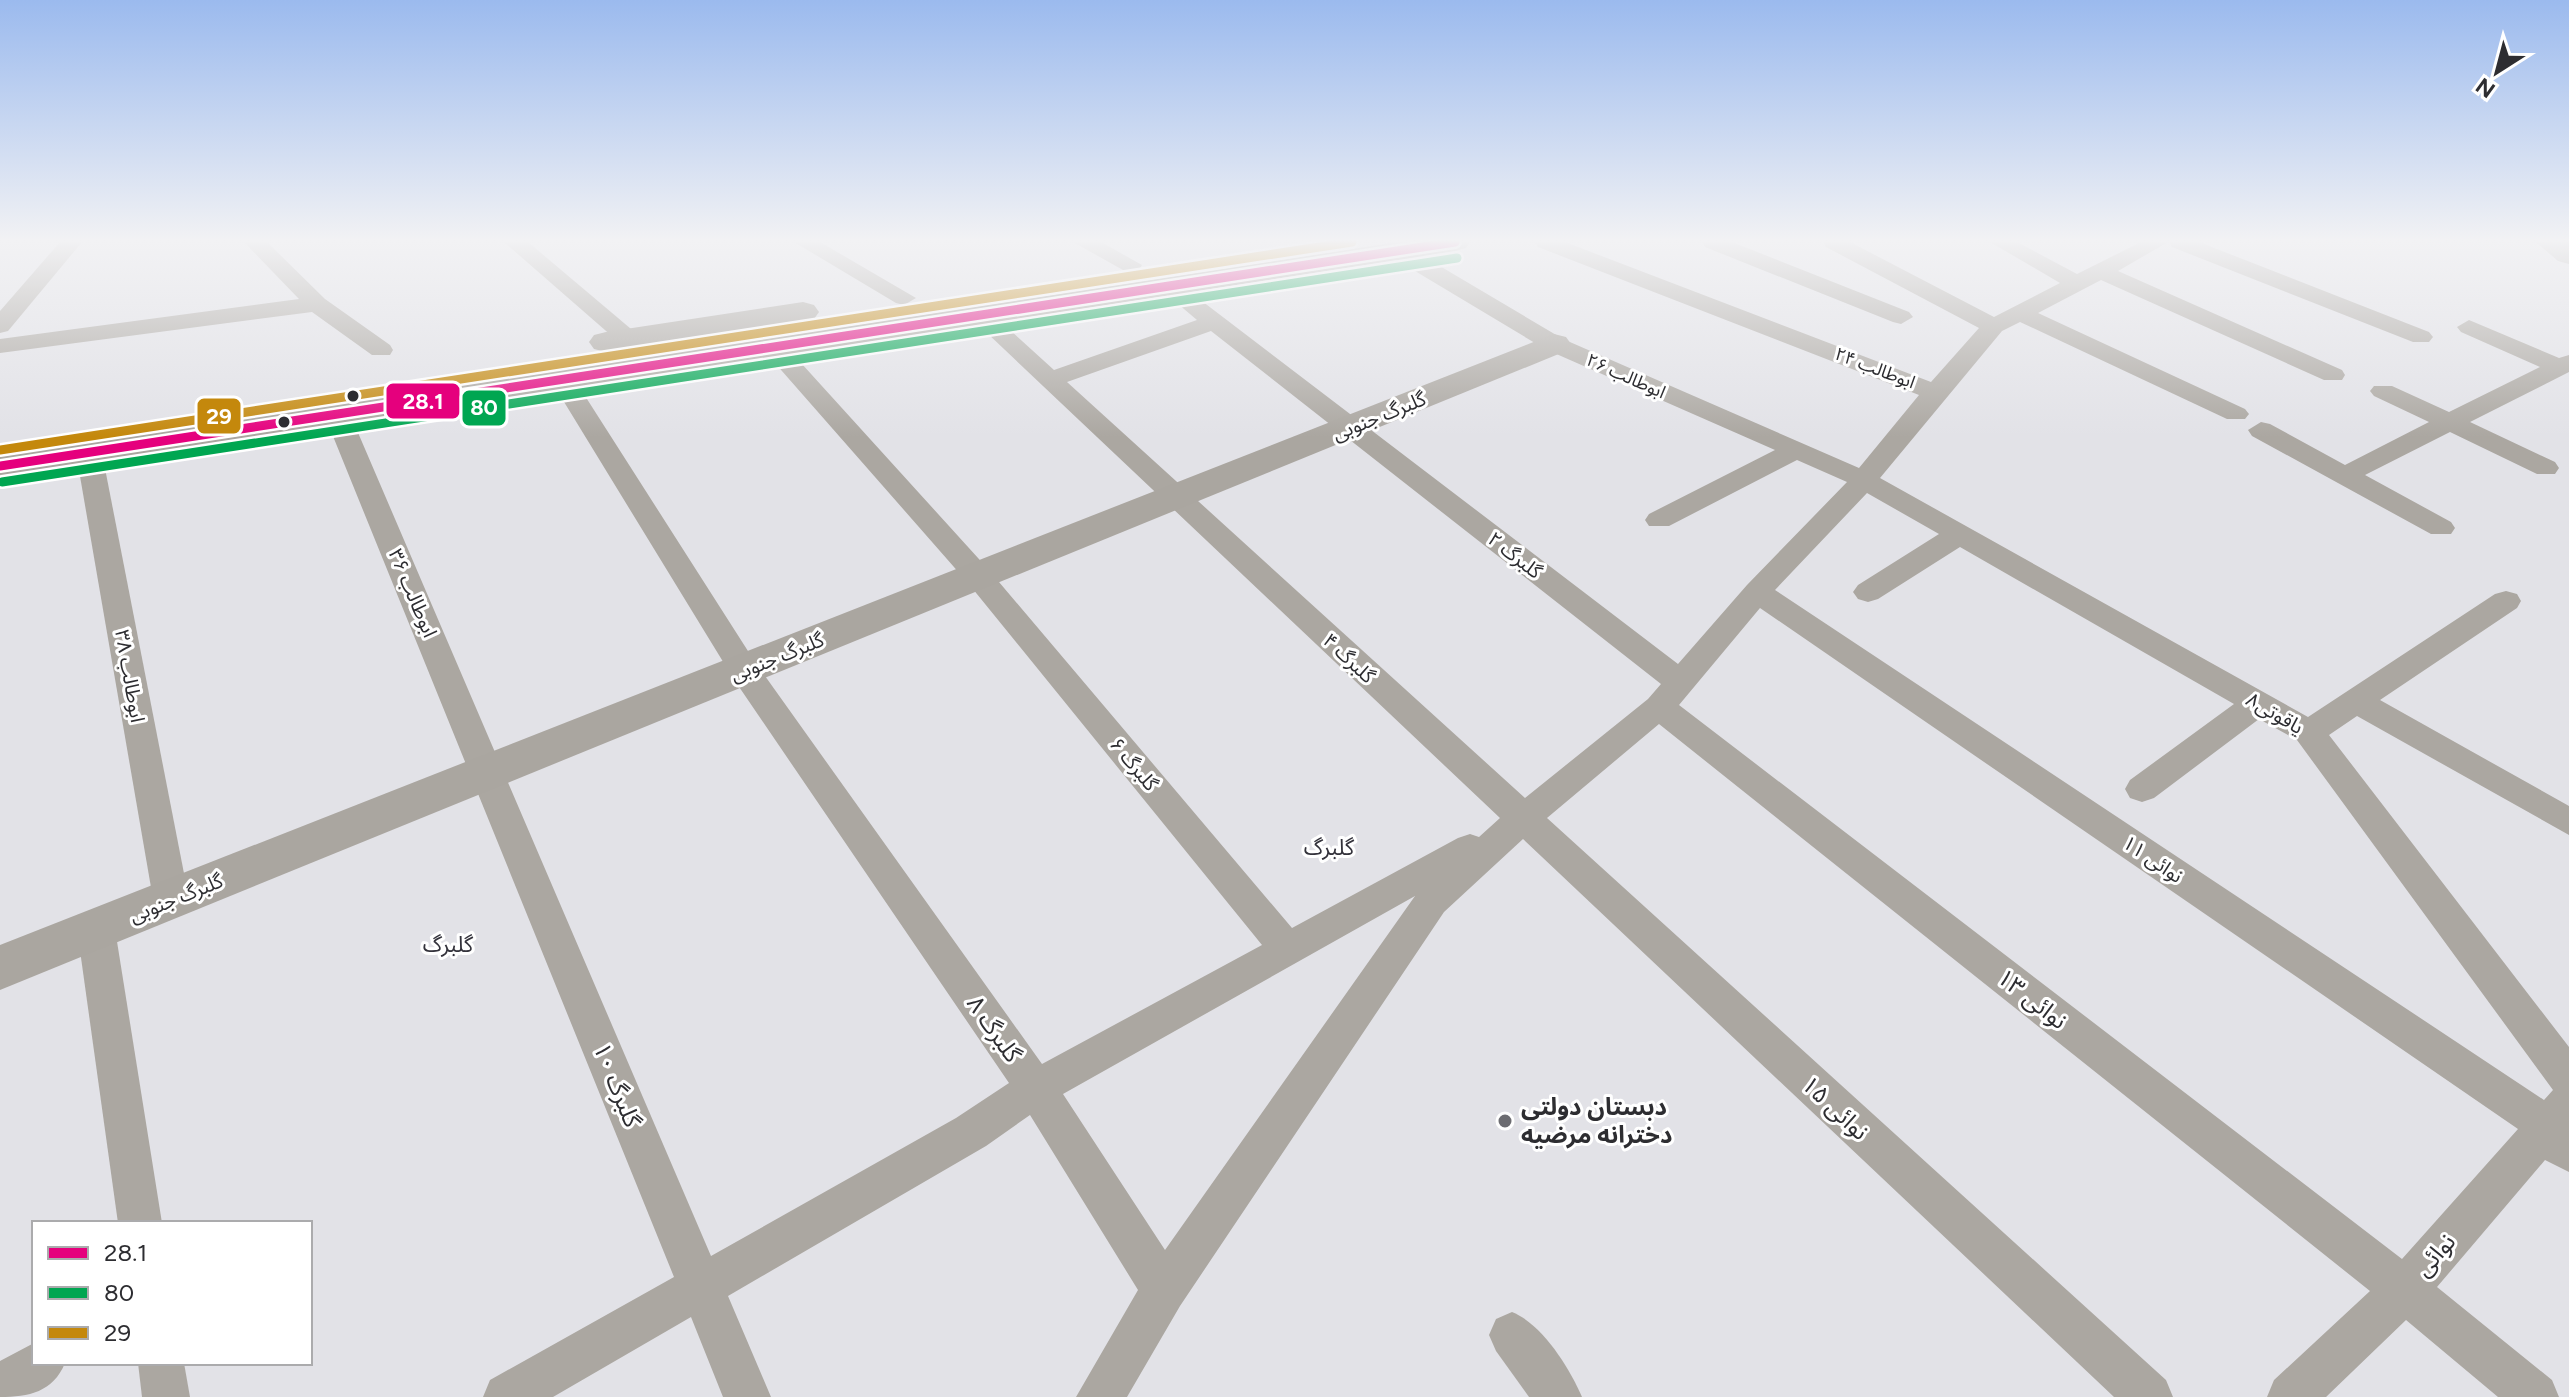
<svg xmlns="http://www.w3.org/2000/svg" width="2569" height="1397" font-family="Figtree,'Noto Sans Arabic',sans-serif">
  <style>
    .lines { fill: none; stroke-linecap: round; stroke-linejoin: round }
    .street { fill: #aba7a1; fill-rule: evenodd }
    .secondary { fill: #aaa6a0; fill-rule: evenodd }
    .bus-1-casing { stroke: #fff; stroke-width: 14 }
    .bus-2-casing { stroke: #fff; stroke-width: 14 }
    .bus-3-casing { stroke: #fff; stroke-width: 14 }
    .bus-1 { stroke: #e5007d; stroke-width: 9 }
    .bus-2 { stroke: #00a651; stroke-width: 9 }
    .bus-3 { stroke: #c4880c; stroke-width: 9 }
    .bus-dot { fill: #2d2d31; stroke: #fff; stroke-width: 3 }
    .poi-dot { fill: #6c6c71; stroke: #fff; stroke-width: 3 }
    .labels { text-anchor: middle; stroke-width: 6; stroke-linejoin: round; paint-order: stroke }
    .far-street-label { font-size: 18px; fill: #2d2d31; stroke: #fff }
    .street-label { font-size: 20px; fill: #2d2d31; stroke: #fff }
    .neighbourhood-label { font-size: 22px; fill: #33323b; stroke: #fff }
    .near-street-label { font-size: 24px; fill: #2d2d31; stroke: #fff }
    .near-poi-label { font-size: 24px; font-weight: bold; fill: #2d2d31; stroke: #fff; text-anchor: start }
    .line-badge { stroke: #fff; stroke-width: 3 }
    .badge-label { font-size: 22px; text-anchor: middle; font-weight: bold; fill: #fff }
  </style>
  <rect width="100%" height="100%" fill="#e2e2e7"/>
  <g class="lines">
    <g class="street">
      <path d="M 60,242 L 82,242 L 8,331 L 0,333 L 0,311 Z"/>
      <path d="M 244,242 L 267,242 L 325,299 L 390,345 L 393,350 L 390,355 L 372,355 L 312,312 L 0,353 L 0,339 L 299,299 Z"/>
      <path d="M 504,242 L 528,242 L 637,334 L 641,339 L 637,344 L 621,344 Z"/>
      <path d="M 794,242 L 820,242 L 916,298 L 904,305 L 896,303 Z"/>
      <path d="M 1073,242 L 1101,242 L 1142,265 L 1139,270 L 1123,270 Z"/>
      <path d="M 1535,242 L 1565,242 L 1931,382 L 1979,328 L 1826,247 L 1823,242 L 1850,242 L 1994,317 L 2060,283 L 1990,242 L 2017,242 L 2077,274 L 2141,242 L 2168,242 L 2118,271 L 2342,370 L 2345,375 L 2342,380 L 2324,380 L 2101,280 L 2038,313 L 2245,409 L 2249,414 L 2245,419 L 2227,419 L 2020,322 L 2002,331 L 1880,478 L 2308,717 L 2495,594 L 2506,591 L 2517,594 L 2521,601 L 2517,608 L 2380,700 L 2569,806 L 2569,835 L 2357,716 L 2329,735 L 2569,1047 L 2569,1172 L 2545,1160 L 2437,1287 L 2552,1380 L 2559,1397 L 2498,1397 L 2406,1320 L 2326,1397 L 2267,1397 L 2274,1380 L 2370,1291 L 1659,724 L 1547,818 L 2166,1380 L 2173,1397 L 2114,1397 L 1523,839 L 1444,912 L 1180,1306 L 1127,1397 L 1076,1397 L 1138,1290 L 1030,1115 L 986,1146 L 728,1296 L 771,1397 L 723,1397 L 691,1317 L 553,1397 L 483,1397 L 490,1380 L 674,1277 L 324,414 L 328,409 L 337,406 L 350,414 L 711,1256 L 956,1118 L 1009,1083 L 733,678 L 550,379 L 553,374 L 571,374 L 755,662 L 1042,1064 L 1262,945 L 968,583 L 761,347 L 773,340 L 782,342 L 988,569 L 1292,928 L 1458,838 L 1470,834 L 1479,837 L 1500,818 L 968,315 L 972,310 L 988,310 L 1054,370 L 1197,320 L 1158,287 L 1161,282 L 1177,282 L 1678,664 L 1747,585 L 1847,482 L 1797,460 L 1669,526 L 1649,526 L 1645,520 L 1649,514 L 1775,450 L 1545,349 L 1390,256 L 1387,251 L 1390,246 L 1406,246 L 1563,339 L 1859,468 L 1919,395 L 1538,247 ZM 1211,331 L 1661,684 L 1648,699 L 1525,798 L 1067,382 ZM 1867,493 L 1939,534 L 1858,585 L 1853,592 L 1858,599 L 1868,602 L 1878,599 L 1960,547 L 2234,704 L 2130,780 L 2125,789 L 2130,798 L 2142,802 L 2154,798 L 2259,719 L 2297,740 L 2553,1090 L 2544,1100 L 1775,590 ZM 1760,608 L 2518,1129 L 2402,1259 L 1679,705 ZM 1415,896 L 1165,1250 L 1063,1094 Z"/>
      <path d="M 1702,242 L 1732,242 L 1909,312 L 1913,317 L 1901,324 L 1893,322 L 1705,247 Z"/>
      <path d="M 2169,242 L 2199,242 L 2429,332 L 2433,337 L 2429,342 L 2413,342 L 2172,247 Z"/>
      <path d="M 2469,320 L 2559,358 L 2569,355 L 2569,372 L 2470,422 L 2555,462 L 2559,468 L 2555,474 L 2537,474 L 2450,432 L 2365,475 L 2451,522 L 2455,528 L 2451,534 L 2431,534 L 2252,436 L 2248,430 L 2261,422 L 2270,424 L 2345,465 L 2429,422 L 2374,396 L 2370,391 L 2374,386 L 2392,386 L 2449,412 L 2540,367 L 2461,332 L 2457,327 Z"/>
      <path d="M 89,445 L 98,447 L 102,453 L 189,899 L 184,909 L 171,914 L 158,909 L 153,899 L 76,453 L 80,447 Z"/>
      <path d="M 96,914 L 109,918 L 115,929 L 162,1223 L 118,1223 L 77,929 L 83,918 Z"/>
      <path d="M 1512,1312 C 1542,1324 1569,1367 1582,1397 L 1529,1397 L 1496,1351 L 1489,1335 L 1496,1319 Z"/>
      <path d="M 34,1343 L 34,1363 L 65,1363 C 53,1392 29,1397 0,1397 L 0,1361 Z"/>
      <path d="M 138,1363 L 184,1363 L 190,1397 L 142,1397 Z"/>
    </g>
    <g class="secondary">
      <path d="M 1398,242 L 1470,242 L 1466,248 L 1455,251 L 0,477 L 0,455 Z"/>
      <path d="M 2536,242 L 2569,242 L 2569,264 L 2558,261 Z"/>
      <path d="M 803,302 L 814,305 L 819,312 L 814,319 L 606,352 L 594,349 L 589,342 L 594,335 L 606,332 Z"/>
      <path d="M 1554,334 L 1566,337 L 1571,344 L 1566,351 L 0,990 L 0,945 Z"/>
    </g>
    <g class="bus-1-casing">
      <path id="bus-1" d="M 0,466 L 1455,242"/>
    </g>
    <g class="bus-2-casing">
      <path id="bus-2" d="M 2,482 L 1457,258"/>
    </g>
    <g class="bus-3-casing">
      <path id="bus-3" d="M 0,450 L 1352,242"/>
    </g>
    <use href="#bus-1" class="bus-1"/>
    <use href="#bus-2" class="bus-2"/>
    <use href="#bus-3" class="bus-3"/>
  </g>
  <linearGradient id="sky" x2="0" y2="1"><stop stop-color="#9bbaee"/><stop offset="0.55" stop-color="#f2f2f4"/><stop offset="1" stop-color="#f2f2f4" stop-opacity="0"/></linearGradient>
  <rect width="2569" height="437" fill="url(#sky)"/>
  <g class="bus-dot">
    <circle cx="353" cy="396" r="7"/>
    <circle cx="284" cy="422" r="7"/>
  </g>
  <circle class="poi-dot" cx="1505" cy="1121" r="8"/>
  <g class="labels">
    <g class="far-street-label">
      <text transform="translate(1875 368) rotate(21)" y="6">ابوطالب ۲۴</text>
      <text transform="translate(1626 376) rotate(24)" y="6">ابوطالب ۲۶</text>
    </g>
    <g class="street-label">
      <text transform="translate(1379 416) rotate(-22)" y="7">گلبرگ جنوبی</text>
      <text transform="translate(1515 555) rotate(38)" y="7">گلبرگ ۲</text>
      <text transform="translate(413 593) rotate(67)" y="7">ابوطالب ۳۶</text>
      <text transform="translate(777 657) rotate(-22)" y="7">گلبرگ جنوبی</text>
      <text transform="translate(1349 658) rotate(43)" y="7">گلبرگ ۴</text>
      <text transform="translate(130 676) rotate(80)" y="7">ابوطالب ۳۸</text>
      <text transform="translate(2275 713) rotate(30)" y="7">یاقوتی۸</text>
      <text transform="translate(1134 764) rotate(50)" y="7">گلبرگ ۶</text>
      <text transform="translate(2153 859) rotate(34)" y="7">نوائی ۱۱</text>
      <text transform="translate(176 898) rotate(-22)" y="7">گلبرگ جنوبی</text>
    </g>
    <g class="neighbourhood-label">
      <text x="1329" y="855">گلبرگ</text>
      <text x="448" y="952">گلبرگ</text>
    </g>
    <g class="near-street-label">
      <text transform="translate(2032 999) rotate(38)" y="8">نوائی ۱۳</text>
      <text transform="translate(994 1029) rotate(55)" y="8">گلبرگ ۸</text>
      <text transform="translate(617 1085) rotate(68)" y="8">گلبرگ ۱۰</text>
      <text transform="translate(1835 1108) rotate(43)" y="8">نوائی ۱۵</text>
      <text transform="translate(2435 1255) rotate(-49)" y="8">نوائی</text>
    </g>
    <g class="near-poi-label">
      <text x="1521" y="1115">دبستان دولتی<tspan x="1521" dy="28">دخترانه مرضیه</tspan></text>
    </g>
  </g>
  <g class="line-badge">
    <rect x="385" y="382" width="76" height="38" rx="8" fill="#e5007d"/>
    <rect x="461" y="389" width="46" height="38" rx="8" fill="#00a651"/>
    <rect x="196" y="397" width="46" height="38" rx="8" fill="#c4880c"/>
  </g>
  <g class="badge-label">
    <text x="423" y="409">28.1</text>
    <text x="484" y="415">80</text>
    <text x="219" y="424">29</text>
  </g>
  <rect x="32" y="1221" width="280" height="144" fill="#ffffff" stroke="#ababad" stroke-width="2"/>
  <rect x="48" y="1247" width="40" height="12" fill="#e5007d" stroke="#ababad" stroke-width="2"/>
  <text x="104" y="1261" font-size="24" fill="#2d2d31">28.1</text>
  <rect x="48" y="1287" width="40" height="12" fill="#00a651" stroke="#ababad" stroke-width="2"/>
  <text x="104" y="1301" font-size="24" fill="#2d2d31">80</text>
  <rect x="48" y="1327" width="40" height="12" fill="#c4880c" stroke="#ababad" stroke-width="2"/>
  <text x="104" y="1341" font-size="24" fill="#2d2d31">29</text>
  <g transform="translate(2497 72) rotate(216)" stroke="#ffffff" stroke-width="6" paint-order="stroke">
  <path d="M0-6L14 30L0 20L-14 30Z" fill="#2d2d31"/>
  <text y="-12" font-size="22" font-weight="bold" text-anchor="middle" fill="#2d2d31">N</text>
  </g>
</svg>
